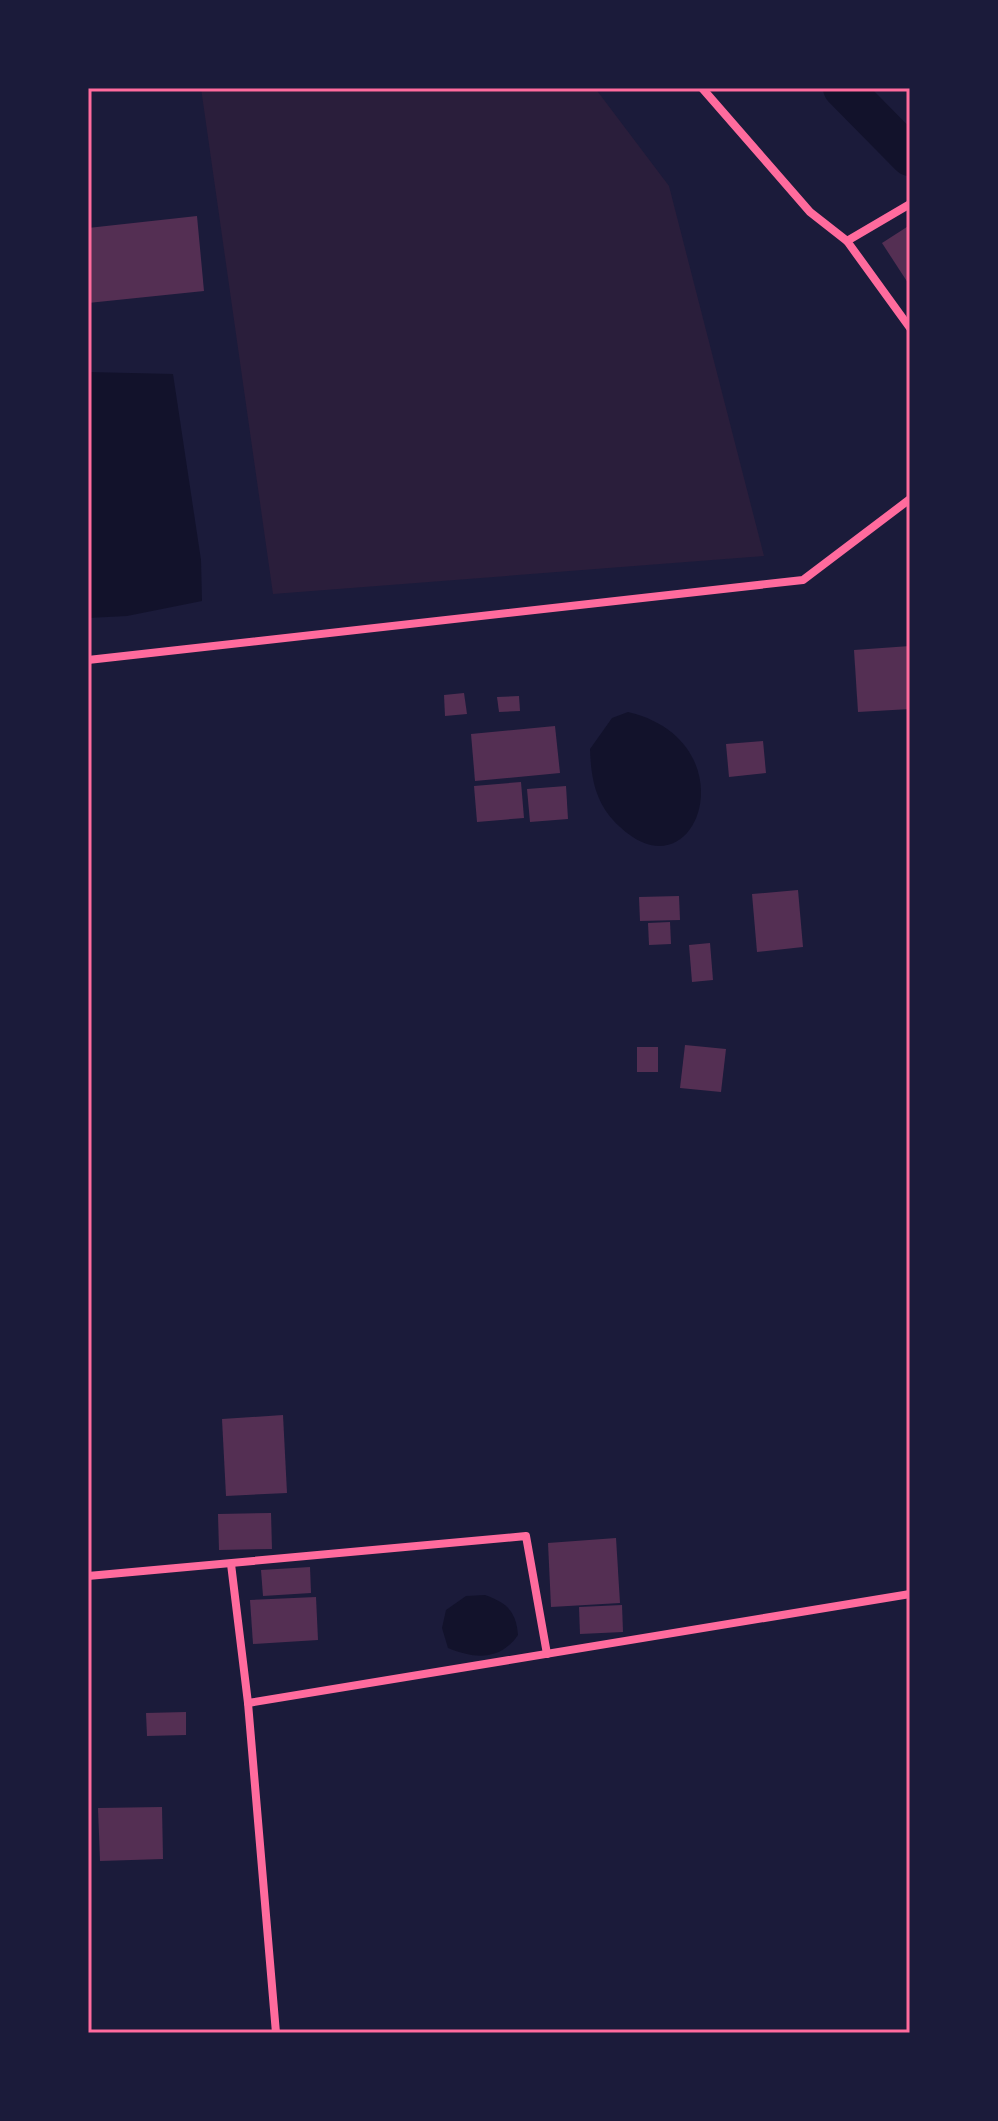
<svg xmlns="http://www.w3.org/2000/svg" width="998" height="2121" font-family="Roboto,sans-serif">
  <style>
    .green { fill: #2a1e3b }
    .water { fill: #12122b }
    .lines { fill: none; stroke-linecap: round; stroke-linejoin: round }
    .canal { stroke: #12122b; stroke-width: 40 }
    .building { fill: #542f53 }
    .minor { stroke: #ff6b9d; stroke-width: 8 }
    .neatline { fill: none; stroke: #ff6b9d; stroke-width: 3 }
  </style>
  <rect width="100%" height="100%" fill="#1b1b3a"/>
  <path class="green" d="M 201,88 L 595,88 L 669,186 L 764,556 L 273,594 Z"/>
  <g class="water">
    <path d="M 88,372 L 173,374 L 201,560 L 202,601 L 127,616 L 88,618 Z"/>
    <path d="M 628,712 C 751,741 698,900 620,827 C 596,805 591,780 590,749 L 612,718 Z"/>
    <path d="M 485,1595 C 507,1603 516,1611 518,1635 C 500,1661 475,1659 448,1648 L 442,1628 L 446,1610 L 466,1596 Z"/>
  </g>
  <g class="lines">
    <path class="canal" d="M 843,88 L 910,156"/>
  </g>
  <g class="building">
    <path d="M 197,216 L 204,291 L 88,303 L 88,228 Z"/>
    <path d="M 910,225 L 910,286 L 882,243 Z"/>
    <path d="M 910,646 L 910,709 L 858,712 L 854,650 Z"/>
    <path d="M 464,693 L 467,714 L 445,716 L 444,695 Z"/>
    <path d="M 519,696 L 520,711 L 499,712 L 497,697 Z"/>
    <path d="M 555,726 L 560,773 L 475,781 L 471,734 Z"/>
    <path d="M 763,741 L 766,773 L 729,777 L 726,744 Z"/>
    <path d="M 521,782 L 524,818 L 477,822 L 474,786 Z"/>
    <path d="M 566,786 L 568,819 L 530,822 L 527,789 Z"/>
    <path d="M 798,890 L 803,947 L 757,952 L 752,894 Z"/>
    <path d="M 679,896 L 680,920 L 640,921 L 639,897 Z"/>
    <path d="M 670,922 L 671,944 L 649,945 L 648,923 Z"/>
    <path d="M 710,943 L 713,980 L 692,982 L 689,945 Z"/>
    <path d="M 685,1045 L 726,1049 L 721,1092 L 680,1088 Z"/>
    <rect x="637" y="1047" width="21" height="25"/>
    <path d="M 283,1415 L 287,1493 L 226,1496 L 222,1419 Z"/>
    <path d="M 271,1513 L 272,1549 L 219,1550 L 218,1514 Z"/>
    <path d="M 616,1538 L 620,1603 L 551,1607 L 548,1543 Z"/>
    <path d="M 310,1567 L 311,1593 L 263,1596 L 261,1570 Z"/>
    <path d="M 316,1597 L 318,1640 L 253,1644 L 250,1600 Z"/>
    <path d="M 622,1605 L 623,1632 L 580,1634 L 579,1607 Z"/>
    <path d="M 186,1712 L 186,1735 L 147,1736 L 146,1713 Z"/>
    <path d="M 162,1807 L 163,1859 L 100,1861 L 98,1808 Z"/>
  </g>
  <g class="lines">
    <g class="minor">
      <path d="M 702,88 L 810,212 L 847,241"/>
      <path d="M 910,204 L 847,241 L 910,328"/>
      <path d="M 88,660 L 803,580 L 910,499"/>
      <path d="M 231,1564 L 248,1703 L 276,2033"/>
      <path d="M 88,1576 L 526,1536 L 547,1654"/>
      <path d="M 248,1703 L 910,1594"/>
    </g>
  </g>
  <rect width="998" height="2121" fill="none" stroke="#1b1b3a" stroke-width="180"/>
  <rect x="90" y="90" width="818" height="1941" class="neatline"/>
</svg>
